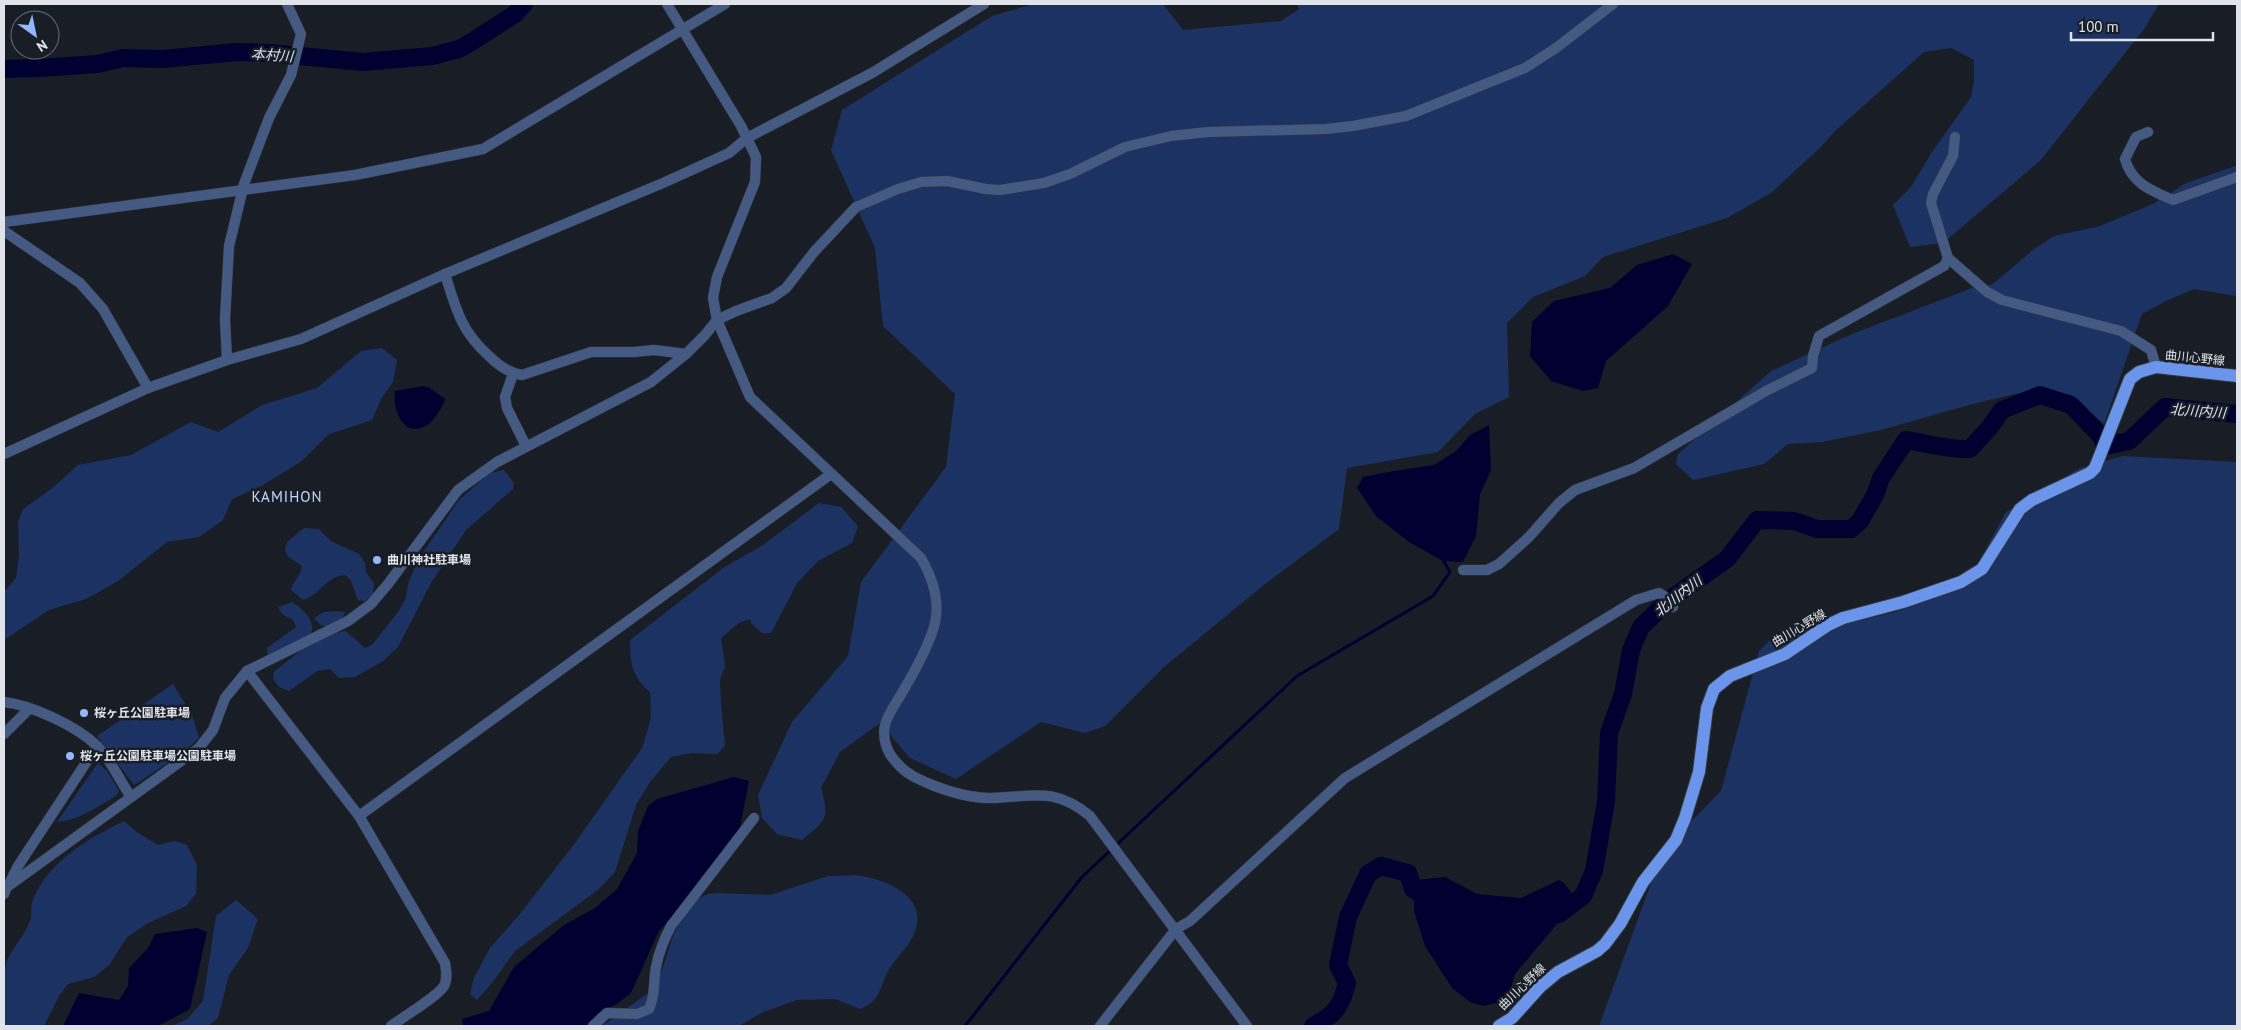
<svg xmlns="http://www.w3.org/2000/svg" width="2241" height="1030" font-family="'PT Sans','Noto Sans JP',sans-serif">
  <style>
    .green { fill: #1c3263 }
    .water { fill: #000031 }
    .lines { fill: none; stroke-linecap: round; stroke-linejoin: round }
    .stream { stroke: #000031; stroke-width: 3 }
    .river { stroke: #000031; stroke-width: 18 }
    .minor-casing { stroke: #353a41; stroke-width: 11 }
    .major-casing { stroke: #353a41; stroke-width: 14 }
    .minor { stroke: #455a82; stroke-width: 10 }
    .major { stroke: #6b95ea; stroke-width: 12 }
    .poi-dot { fill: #93b7fd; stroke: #191e26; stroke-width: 2 }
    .labels { text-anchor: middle; stroke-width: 5; stroke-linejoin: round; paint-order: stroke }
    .street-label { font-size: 12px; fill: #e0e3ea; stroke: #191e26 }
    .poi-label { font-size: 12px; font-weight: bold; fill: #e0e3ea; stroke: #191e26; text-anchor: start }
    .water-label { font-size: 14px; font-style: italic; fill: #d9e2f4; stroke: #191e26 }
    .quarter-label { font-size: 15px; letter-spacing: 1px; fill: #c2d7ff; stroke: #191e26 }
  </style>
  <rect width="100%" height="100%" fill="#191e26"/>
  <g class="green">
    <path d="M 1033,4 L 1163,4 L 1183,30 L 1281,21 L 1299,9 L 1297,4 L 2159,4 L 2144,29 L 2040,161 L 1943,243 L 1910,247 L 1893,205 L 1911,187 L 1932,152 L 1971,97 L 1974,81 L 1974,60 L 1951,48 L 1924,52 L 1834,132 L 1821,147 L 1771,193 L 1727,218 L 1603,257 L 1585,276 L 1533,297 L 1507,323 L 1509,397 L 1475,414 L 1438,452 L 1347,468 L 1339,529 L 1265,584 L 1164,667 L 1105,726 L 1085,733 L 1041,722 L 956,779 L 910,758 L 880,723 L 840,752 L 821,788 C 830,818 826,821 802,840 L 777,834 L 762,818 L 758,795 L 792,722 L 848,656 L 861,582 L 946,467 L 955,394 L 883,326 L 875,248 L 831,150 L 842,110 L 992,16 Z"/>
    <path d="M 2235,166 L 2237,167 L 2237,296 L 2194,289 L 2168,300 L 2142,314 L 2104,424 L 2071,395 L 2042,388 L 1976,403 L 1881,430 L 1822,442 L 1788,444 L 1764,464 L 1693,480 L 1676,464 L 1678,454 L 1771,371 L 1852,334 L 1972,288 L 1993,284 L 2034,249 L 2054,236 L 2100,226 L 2155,203 L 2186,183 Z"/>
    <path d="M 382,348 L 397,360 L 393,382 L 381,399 L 372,420 L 329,434 L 302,461 L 263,485 L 232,499 L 223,520 L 199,537 L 167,542 L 118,581 L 86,599 L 49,610 L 4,640 L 4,592 L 16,578 L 19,555 L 18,522 L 23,509 L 51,489 L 78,465 L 131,455 L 191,422 L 218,432 L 262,405 L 317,388 L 361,351 Z"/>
    <path d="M 2123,456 L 2237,462 L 2237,1026 L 1599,1026 L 1663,850 L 1721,791 L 1759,651 L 1773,637 L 1893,613 L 1965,587 L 2006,512 L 2080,468 Z"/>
    <path d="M 504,470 L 514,483 L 513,489 L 466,530 L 431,583 L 398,647 L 383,661 L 355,677 L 339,678 L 330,669 L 317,671 L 289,691 L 279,687 L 273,679 L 274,672 C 293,656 321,633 346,631 L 365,648 L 372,645 L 398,612 L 406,598 L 408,584 L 418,560 L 459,500 L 490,473 Z"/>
    <path d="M 819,503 L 841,507 L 858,526 L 852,543 L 818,561 L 797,583 L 771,633 L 762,633 L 752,624 L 750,619 L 739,623 L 721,638 L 725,666 L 720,680 L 721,704 L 725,746 L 717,754 L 691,753 L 671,757 L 650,782 L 636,805 L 615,872 L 599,889 L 515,951 L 492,983 L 477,1000 L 470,994 L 474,978 L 490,948 L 520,914 L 575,843 L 642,748 L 651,718 L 650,692 C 632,677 630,662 630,640 L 723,568 L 763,545 Z"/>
    <path d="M 304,528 L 319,529 L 331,541 L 359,554 L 365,563 L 366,572 L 374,584 L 373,594 L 365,601 L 358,600 C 353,590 355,582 345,575 C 326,576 319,596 303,600 L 291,590 C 293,581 301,576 302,566 L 288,557 L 285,550 L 287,542 Z"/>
    <path d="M 292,602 C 303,609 318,622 310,636 L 270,657 L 267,653 L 267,648 L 296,627 L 293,620 L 282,614 L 278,607 Z"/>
    <path d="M 337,611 L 345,612 C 342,623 332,627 322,626 L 314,618 L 324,612 Z"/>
    <path d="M 173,684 L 192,715 L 199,738 L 183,753 L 134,785 L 97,736 Z"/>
    <path d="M 98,763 L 107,771 L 119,791 L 116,796 C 97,807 79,820 57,822 Z"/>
    <path d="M 124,821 L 138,833 L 158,845 L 175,841 L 187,845 L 197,865 L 196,894 L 186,906 L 148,923 L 127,937 L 109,965 L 94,977 L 68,984 L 59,996 L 44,1026 L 4,1026 C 4,1005 0,978 8,958 C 15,945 27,932 31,918 C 32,913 30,908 32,903 C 45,863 89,838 124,821 Z"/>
    <path d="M 856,875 C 886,879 932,897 913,936 C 907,949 895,958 888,971 C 879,988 882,1000 860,1009 L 835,999 L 797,1000 L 763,1012 L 739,1026 L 602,1026 L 651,991 L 661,973 L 674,933 L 695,900 L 708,894 L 721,893 L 770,895 L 828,876 Z"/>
    <path d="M 236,900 L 258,919 L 248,948 L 229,975 L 218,1018 L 208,1026 L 172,1026 L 187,1019 L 203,1001 L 216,916 Z"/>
  </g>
  <g class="water">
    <path d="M 1673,254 L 1692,264 L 1668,306 L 1606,361 L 1598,388 L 1583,391 L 1551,381 L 1530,356 L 1532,322 L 1554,301 L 1610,288 L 1637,265 Z"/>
    <path d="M 423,386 L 430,388 L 445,399 L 444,403 C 440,409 436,418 430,423 C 406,442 392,412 395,391 Z"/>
    <path d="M 1489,425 L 1491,470 L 1480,494 L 1476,536 L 1463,562 L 1443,561 L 1409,542 L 1376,516 L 1357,488 L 1363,477 L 1394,471 L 1434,465 L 1456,451 L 1470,435 Z"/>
    <path d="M 734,777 L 749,781 L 740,827 L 695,891 L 659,931 L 631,993 L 617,1004 L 598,1013 L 588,1026 L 463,1026 L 462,1019 L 489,1011 L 514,967 L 564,925 L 595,908 L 617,889 L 637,853 L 638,831 L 648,806 L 657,799 Z"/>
    <path d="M 1445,877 L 1477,894 L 1521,898 L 1559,880 L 1564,883 L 1577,900 L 1515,974 L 1510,991 L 1496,1003 L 1484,1006 L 1470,1002 L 1452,988 L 1425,946 L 1414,911 L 1415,880 Z"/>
    <path d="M 197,928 L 207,932 L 190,1009 L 158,1026 L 63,1026 L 79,993 L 119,1000 L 128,986 L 129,968 L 148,948 L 155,934 Z"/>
  </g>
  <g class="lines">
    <path class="stream" d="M 965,1026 L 1082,877 L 1297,676 L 1433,596 L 1450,572 L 1442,558"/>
    <g class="river">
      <path d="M 4,69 L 39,68 L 97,64 L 123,58 L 162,59 L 237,52 L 269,53 L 363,62 L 432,56 L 459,49 L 473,41 L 515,14 L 524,4"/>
      <path d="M 1559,914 L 1583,896 L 1594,871 L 1606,801 L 1609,733 L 1623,694 L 1631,650 L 1641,627 L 1669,600 L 1727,559 L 1757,520 L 1794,521 L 1817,529 L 1851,529 L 1860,521 L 1875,495 L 1881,478 L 1906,440 C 1927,443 1948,450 1970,449 L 1990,427 L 2002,410 L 2040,395 L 2071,405 L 2101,436 L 2105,446 L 2129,441 L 2165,407 L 2237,414"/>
      <path d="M 1313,1026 C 1335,1015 1341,1007 1347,983 L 1338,965 L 1348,917 L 1368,874 L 1381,866 L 1408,873 L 1413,889 L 1433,903"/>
    </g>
    <g class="minor-casing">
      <g id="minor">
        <path d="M 667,4 L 741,126 L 756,157 L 755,182 L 717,277 L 713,298 L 717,320 L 750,397 L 921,558 C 932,577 940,600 935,623 C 929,646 915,671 903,691 C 897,702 888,713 885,725 C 882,739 887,753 897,763 C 906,774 918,779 932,785 C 950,792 970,798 990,798 C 1033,797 1054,786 1090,816 L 1247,1026"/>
        <path d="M 2148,132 L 2136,137 L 2125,159 C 2132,184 2152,191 2173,200 L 2237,177"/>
        <path d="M 4,222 L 355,175 L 483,149 L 725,4"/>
        <path d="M 4,231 L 80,283 L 103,309 L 148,388"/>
        <path d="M 1948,258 L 1987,292 L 2002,300 L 2121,331 L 2151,350 L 2156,367"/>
        <path d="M 445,274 C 456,309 461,331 489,356 C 498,365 509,373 522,375 L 591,352 L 634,352 L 654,350 L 686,354"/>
        <path d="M 227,360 L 225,319 L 229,246 L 244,184 L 269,118 L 291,75 L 301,34 L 287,4"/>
        <path d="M 513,374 L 505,397 L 507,408 L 526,446"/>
        <path d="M 4,454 L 148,388 L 227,360 L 301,339 L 445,274 L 663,183 L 729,153 L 747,138 L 872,73 L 984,4"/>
        <path d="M 1463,570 L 1487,570 L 1499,564 L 1529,537 L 1559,503 L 1575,490 L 1634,468 L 1766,391 L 1812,368 L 1813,356 L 1819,336 L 1944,266 L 1948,258 L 1931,203 L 1933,194 L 1953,156 L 1955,137"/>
        <path d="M 247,671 L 359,816 L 445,963 C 446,970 448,979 444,986 C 437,997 403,1017 391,1026"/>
        <path d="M 4,702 C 31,705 77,726 97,746 C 111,760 120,781 131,797"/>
        <path d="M 4,734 L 29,709"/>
        <path d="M 359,816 L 831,474"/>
        <path d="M 9,884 L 18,866 L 97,746"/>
        <path d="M 4,894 L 7,887 L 199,748 L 213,730 L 225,698 L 247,671 L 348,621 L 371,604 L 388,584 L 458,490 L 497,462 L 651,382 L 686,354 L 705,335 L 717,320 L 736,311 L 772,298 L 786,288 L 814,252 L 856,207 L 898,189 L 921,182 L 947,181 L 986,189 L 1000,190 L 1044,183 L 1070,174 L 1125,147 L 1171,136 L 1208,132 L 1326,129 L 1353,126 L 1406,116 L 1525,68 L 1556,48 L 1613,4"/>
        <path d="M 593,1026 L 607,1013 L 637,1014 L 649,1009 C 656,995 653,981 656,967 C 659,952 664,939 671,926 L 754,818"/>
        <path d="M 1100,1026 L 1176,929 L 1190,921 L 1345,778 L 1636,600 L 1659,593 L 1664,596 L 1673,607"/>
      </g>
    </g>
    <g class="major-casing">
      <path id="major" d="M 1499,1026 L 1512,1018 L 1540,987 L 1558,972 L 1597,951 L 1605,944 L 1620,924 L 1643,882 L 1676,840 L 1685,818 L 1699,772 L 1707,708 L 1714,689 L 1730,676 L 1785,654 L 1828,625 L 1843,618 L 1903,602 L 1961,582 L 1982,569 L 2020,509 L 2032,500 L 2090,473 L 2095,468 L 2130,379 L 2139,372 L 2156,367 L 2237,376"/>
    </g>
    <use href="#minor" class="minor"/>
    <use href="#major" class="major"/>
  </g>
  <g class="poi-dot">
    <circle cx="377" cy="560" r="5"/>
    <circle cx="84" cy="713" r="5"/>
    <circle cx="70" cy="756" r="5"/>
  </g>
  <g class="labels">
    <g class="street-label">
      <text transform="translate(2195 358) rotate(6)" y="4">曲川心野線</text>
      <text transform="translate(1799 628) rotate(-31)" y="4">曲川心野線</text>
      <text transform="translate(1522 987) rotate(-44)" y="4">曲川心野線</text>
    </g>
    <g class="poi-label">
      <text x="387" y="564">曲川神社駐車場</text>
      <text x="94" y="717">桜ヶ丘公園駐車場</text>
      <text x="80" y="760">桜ヶ丘公園駐車場公園駐車場</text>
    </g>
    <g class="water-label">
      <text transform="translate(272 55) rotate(4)" y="5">本村川</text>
      <text transform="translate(2198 411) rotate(4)" y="5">北川内川</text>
      <text transform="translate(1678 596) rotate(-38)" y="5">北川内川</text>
    </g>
    <g class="quarter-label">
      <text x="287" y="502">KAMIHON</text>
    </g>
  </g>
  <rect width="2241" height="1030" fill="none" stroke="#e0e3ea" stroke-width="10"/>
  <g transform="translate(35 35) rotate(147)"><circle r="24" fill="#191e26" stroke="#696d74"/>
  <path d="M0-4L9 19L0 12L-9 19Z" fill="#93b7fd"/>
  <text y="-8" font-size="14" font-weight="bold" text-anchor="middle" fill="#e0e3ea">N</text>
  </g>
  <path d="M2071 32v8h142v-8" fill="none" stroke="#e0e3ea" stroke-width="2.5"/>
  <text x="2078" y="32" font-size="15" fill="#e0e3ea" stroke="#191e26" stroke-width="4" paint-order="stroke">100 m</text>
</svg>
